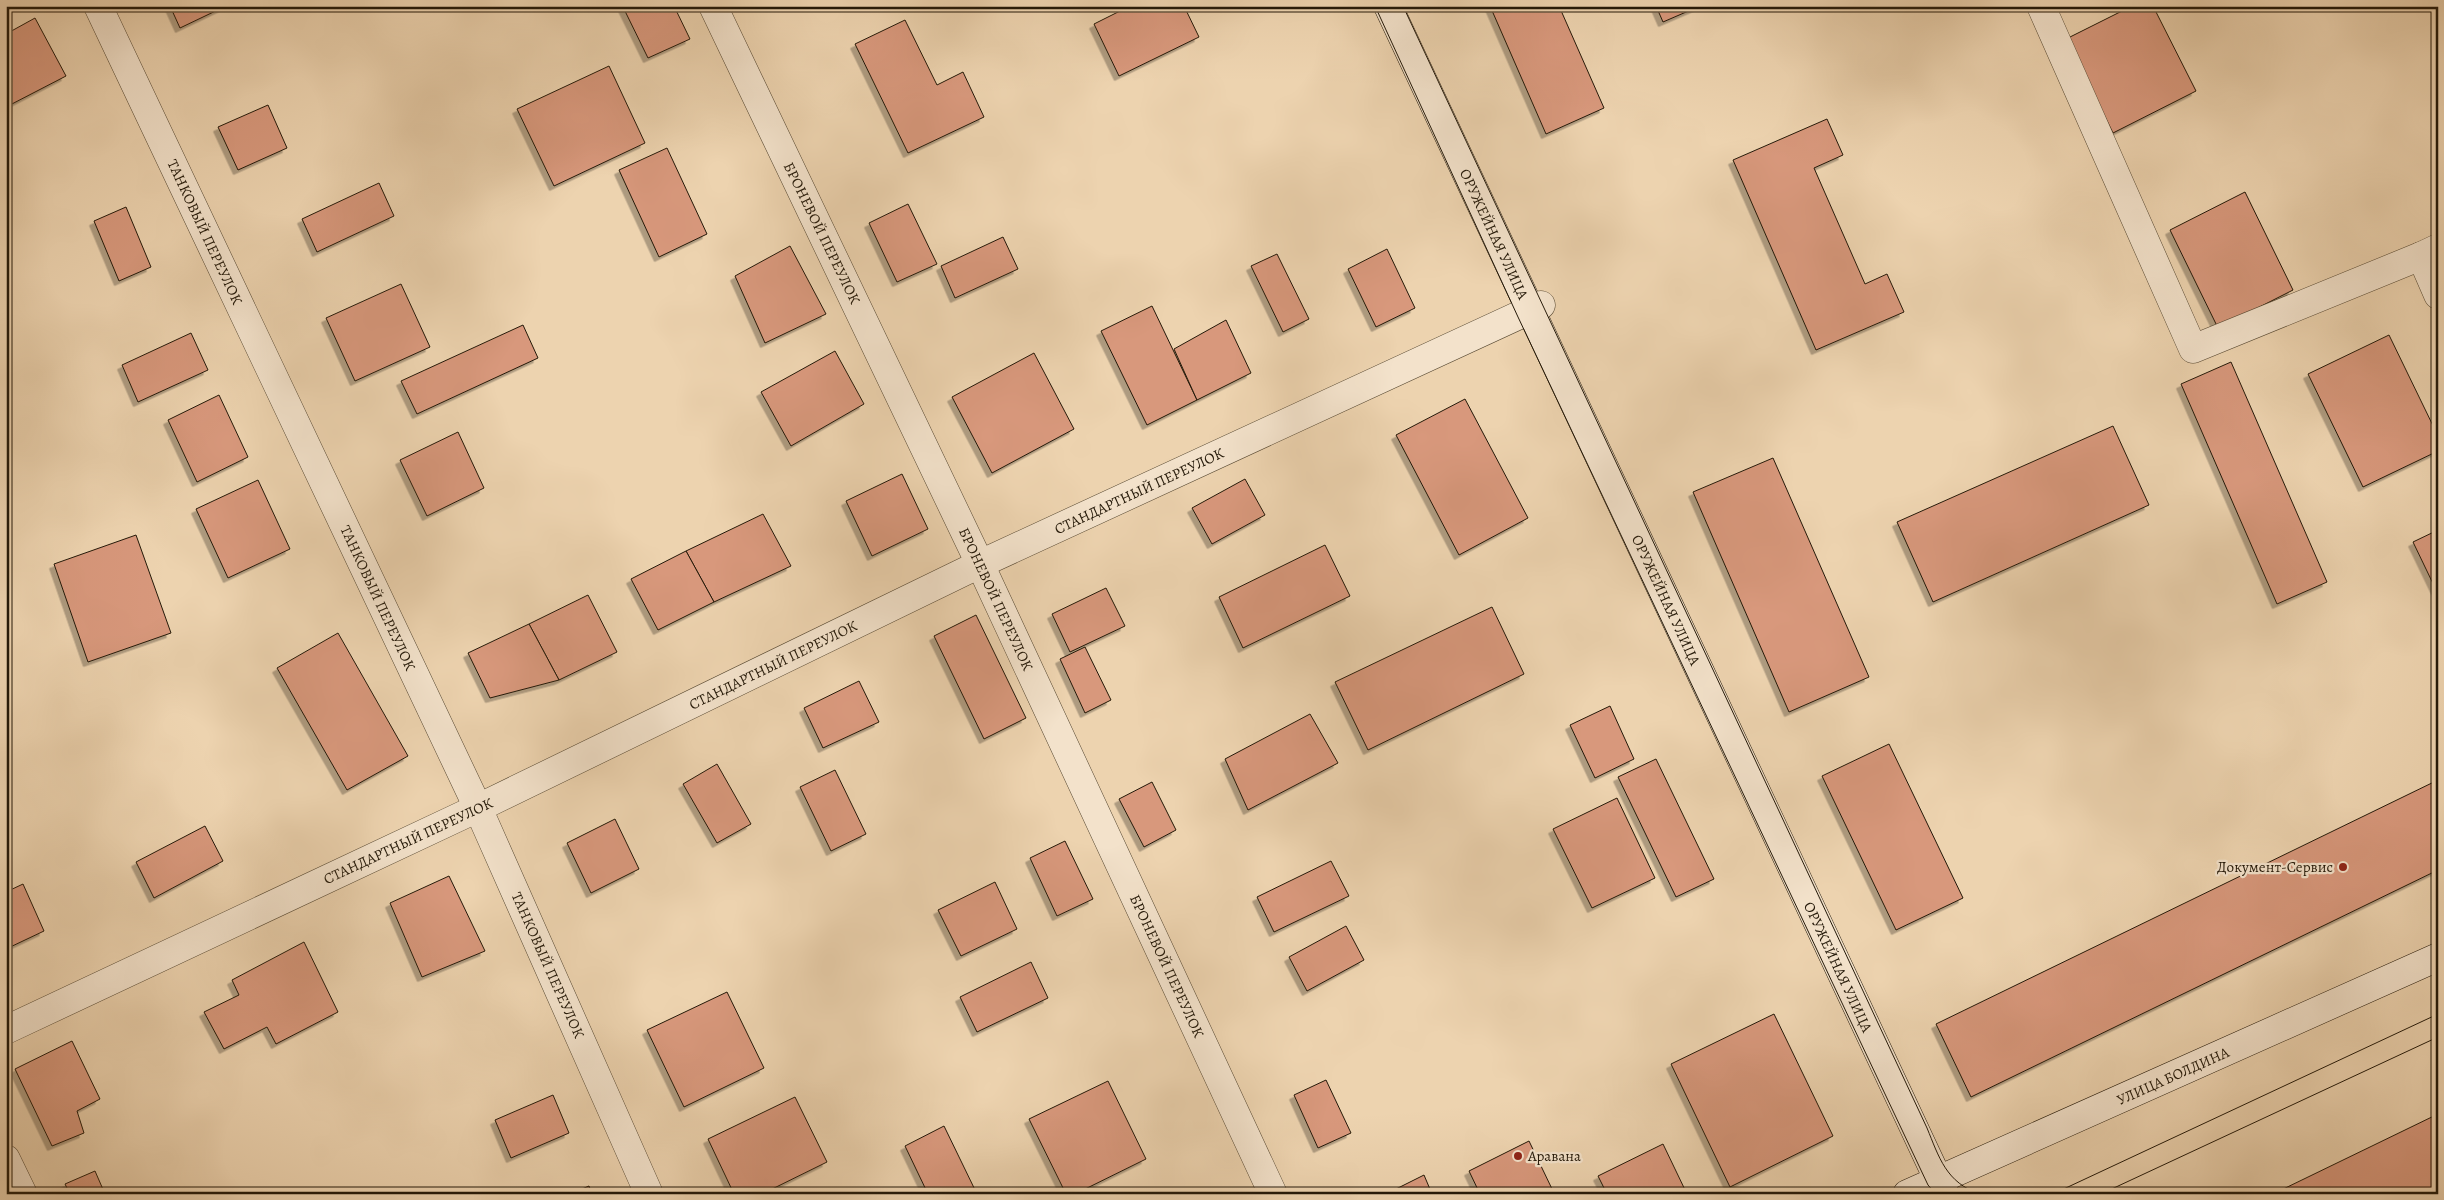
<svg xmlns="http://www.w3.org/2000/svg" width="2444" height="1200" font-family="Alegreya,serif">
  <style>
    .building { fill: #d8987b; stroke: #241909; filter: url(#shadow) }
    .lines { fill: none; stroke-linecap: round; stroke-linejoin: round }
    .street-casing { stroke: #564832; stroke-width: 29 }
    .secondary-casing { stroke: #241909; stroke-width: 29 }
    .street { stroke: #f3e2cb; stroke-width: 28 }
    .secondary { stroke: #f3e2cb; stroke-width: 28 }
    .tram { stroke: #241909; stroke-width: 1 }
    .poi-dot { fill: #8f2418; stroke: #f3e2cb; stroke-width: 2 }
    .labels { text-anchor: middle; stroke-width: 4.5; stroke-linejoin: round; paint-order: stroke }
    .street-label { font-size: 15px; fill: #241909; stroke: #f3e2cb }
    .poi-label { font-size: 15px; fill: #241909; stroke: #f3e2cb; text-anchor: end }
  </style>
  <defs>
    <filter id="shadow"><feDropShadow dx="-4.5" dy="4.5" stdDeviation="0" flood-color="#0004"/></filter>
  </defs>
  <rect width="100%" height="100%" fill="#edd3af"/>
  <filter id="stains"><feTurbulence type="fractalNoise" baseFrequency=".004" numOctaves="4"/><feColorMatrix values="0 0 0 0 .2 0 0 0 0 .09 0 0 0 0 .02 0 0 0 .5 -.17"/></filter>
  <radialGradient id="worn" r=".72"><stop offset=".6" stop-color="#630" stop-opacity="0"/><stop offset="1" stop-color="#630" stop-opacity=".3"/></radialGradient>
  <g class="building">
    <path d="M 170,6 L 226,6 L 180,28 Z"/>
    <path d="M 674,6 L 690,39 L 648,58 L 623,7 Z"/>
    <path d="M 1130,6 L 1184,6 L 1199,37 L 1119,76 L 1094,24 Z"/>
    <path d="M 1490,6 L 1559,6 L 1604,108 L 1546,134 Z"/>
    <path d="M 1656,6 L 1700,6 L 1663,22 Z"/>
    <path d="M 2132,6 L 2153,6 L 2196,91 L 2113,133 L 2066,39 Z"/>
    <path d="M 35,18 L 66,76 L 8,106 L 6,103 L 6,34 Z"/>
    <path d="M 905,20 L 937,85 L 963,72 L 984,117 L 908,153 L 855,44 Z"/>
    <path d="M 609,66 L 645,143 L 554,186 L 517,109 Z"/>
    <path d="M 268,105 L 287,148 L 238,170 L 218,127 Z"/>
    <path d="M 1827,119 L 1843,155 L 1814,168 L 1865,284 L 1887,274 L 1904,312 L 1816,350 L 1733,160 Z"/>
    <path d="M 667,148 L 707,234 L 659,257 L 619,170 Z"/>
    <path d="M 379,183 L 394,216 L 317,252 L 302,219 Z"/>
    <path d="M 2245,192 L 2293,290 L 2218,328 L 2170,230 Z"/>
    <path d="M 908,204 L 937,264 L 897,282 L 869,223 Z"/>
    <path d="M 126,207 L 151,267 L 119,281 L 94,221 Z"/>
    <path d="M 1003,237 L 1018,269 L 955,298 L 941,266 Z"/>
    <path d="M 790,246 L 826,314 L 765,343 L 735,276 Z"/>
    <path d="M 1387,249 L 1415,308 L 1376,327 L 1348,269 Z"/>
    <path d="M 1277,254 L 1309,319 L 1283,332 L 1251,266 Z"/>
    <path d="M 401,284 L 430,347 L 355,381 L 326,318 Z"/>
    <path d="M 1152,306 L 1197,400 L 1147,425 L 1101,331 Z"/>
    <path d="M 1226,320 L 1251,373 L 1197,400 L 1174,349 Z"/>
    <path d="M 523,325 L 538,358 L 417,414 L 401,381 Z"/>
    <path d="M 191,333 L 208,370 L 138,402 L 122,365 Z"/>
    <path d="M 2389,335 L 2438,436 L 2438,451 L 2363,487 L 2308,374 Z"/>
    <path d="M 835,351 L 864,404 L 791,446 L 761,392 Z"/>
    <path d="M 1034,353 L 1074,429 L 992,473 L 952,397 Z"/>
    <path d="M 2231,362 L 2327,582 L 2277,604 L 2181,384 Z"/>
    <path d="M 219,395 L 248,457 L 197,482 L 168,420 Z"/>
    <path d="M 1465,399 L 1528,518 L 1459,555 L 1396,435 Z"/>
    <path d="M 2113,426 L 2149,505 L 1933,602 L 1897,522 Z"/>
    <path d="M 458,432 L 484,488 L 427,516 L 400,460 Z"/>
    <path d="M 1773,458 L 1869,677 L 1789,712 L 1693,492 Z"/>
    <path d="M 902,474 L 928,529 L 872,556 L 846,501 Z"/>
    <path d="M 1245,479 L 1265,515 L 1212,544 L 1192,508 Z"/>
    <path d="M 258,480 L 290,549 L 228,578 L 196,509 Z"/>
    <path d="M 763,514 L 791,566 L 714,602 L 686,551 Z"/>
    <path d="M 2438,530 L 2438,594 L 2413,542 Z"/>
    <path d="M 136,535 L 171,633 L 88,662 L 54,564 Z"/>
    <path d="M 1325,545 L 1350,596 L 1243,648 L 1219,597 Z"/>
    <path d="M 686,551 L 714,602 L 658,630 L 631,579 Z"/>
    <path d="M 1106,588 L 1125,626 L 1070,652 L 1052,614 Z"/>
    <path d="M 588,595 L 617,652 L 559,680 L 529,624 Z"/>
    <path d="M 1492,607 L 1524,674 L 1368,750 L 1335,682 Z"/>
    <path d="M 976,615 L 1026,718 L 984,739 L 934,636 Z"/>
    <path d="M 529,624 L 559,680 L 490,698 L 468,653 Z"/>
    <path d="M 338,633 L 408,756 L 347,790 L 277,668 Z"/>
    <path d="M 1085,647 L 1111,700 L 1085,713 L 1060,659 Z"/>
    <path d="M 859,681 L 879,722 L 823,748 L 804,708 Z"/>
    <path d="M 1610,706 L 1634,759 L 1595,778 L 1570,725 Z"/>
    <path d="M 1310,714 L 1338,763 L 1248,810 L 1225,759 Z"/>
    <path d="M 1889,744 L 1963,898 L 1896,930 L 1822,776 Z"/>
    <path d="M 1656,759 L 1714,879 L 1676,897 L 1618,777 Z"/>
    <path d="M 717,764 L 751,824 L 717,843 L 683,784 Z"/>
    <path d="M 835,770 L 866,834 L 831,851 L 800,787 Z"/>
    <path d="M 2438,780 L 2438,870 L 1971,1097 L 1936,1024 Z"/>
    <path d="M 1152,782 L 1176,830 L 1144,847 L 1119,799 Z"/>
    <path d="M 1617,798 L 1655,878 L 1592,908 L 1553,829 Z"/>
    <path d="M 615,819 L 639,869 L 591,893 L 567,843 Z"/>
    <path d="M 205,826 L 223,861 L 154,898 L 136,862 Z"/>
    <path d="M 1065,841 L 1093,899 L 1057,916 L 1030,858 Z"/>
    <path d="M 1331,861 L 1349,896 L 1274,932 L 1257,897 Z"/>
    <path d="M 449,876 L 485,951 L 422,977 L 390,903 Z"/>
    <path d="M 995,882 L 1017,929 L 961,956 L 938,910 Z"/>
    <path d="M 23,884 L 44,931 L 6,949 L 6,892 Z"/>
    <path d="M 1346,926 L 1364,960 L 1307,991 L 1289,957 Z"/>
    <path d="M 304,942 L 338,1012 L 276,1044 L 267,1027 L 224,1049 L 204,1012 L 239,995 L 232,980 Z"/>
    <path d="M 1031,962 L 1048,998 L 977,1032 L 960,997 Z"/>
    <path d="M 727,992 L 764,1068 L 684,1107 L 647,1030 Z"/>
    <path d="M 1774,1014 L 1833,1136 L 1730,1187 L 1671,1064 Z"/>
    <path d="M 72,1041 L 100,1099 L 77,1111 L 84,1133 L 52,1146 L 15,1069 Z"/>
    <path d="M 1326,1080 L 1351,1133 L 1318,1148 L 1294,1095 Z"/>
    <path d="M 1108,1081 L 1146,1159 L 1075,1194 L 1066,1194 L 1029,1119 Z"/>
    <path d="M 553,1095 L 569,1133 L 511,1158 L 495,1120 Z"/>
    <path d="M 795,1097 L 827,1162 L 762,1194 L 734,1194 L 708,1139 Z"/>
    <path d="M 2438,1114 L 2438,1194 L 2273,1194 Z"/>
    <path d="M 944,1126 L 977,1194 L 928,1194 L 905,1146 Z"/>
    <path d="M 1529,1141 L 1553,1191 L 1547,1194 L 1480,1194 L 1469,1171 Z"/>
    <path d="M 1663,1144 L 1687,1194 L 1607,1194 L 1598,1176 Z"/>
    <path d="M 95,1171 L 105,1194 L 70,1194 L 65,1184 Z"/>
    <path d="M 1424,1175 L 1432,1194 L 1386,1194 Z"/>
    <path d="M 589,1186 L 592,1194 L 570,1194 Z"/>
  </g>
  <g class="lines">
    <g class="street-casing">
      <g id="street">
        <path d="M 98,6 L 478,808 L 649,1194"/>
        <path d="M 713,6 L 980,564 L 1273,1194"/>
        <path d="M 2041,6 L 2193,349 L 2421,256"/>
        <path d="M 2438,248 L 2421,256 L 2438,295"/>
        <path d="M 6,1030 L 478,808 L 980,564 L 1541,305"/>
        <path d="M 6,1159 L 23,1194"/>
      </g>
    </g>
    <g class="secondary-casing">
      <g id="secondary">
        <path d="M 1388,6 L 1945,1194"/>
        <path d="M 1907,1194 L 2438,957"/>
      </g>
    </g>
    <use href="#street" class="street"/>
    <use href="#secondary" class="secondary"/>
    <g class="tram">
      <path d="M 1375,6 L 1518,317 L 1928,1185 L 1936,1194"/>
      <path d="M 1403,6 L 1927,1128 C 1939,1157 1946,1183 1980,1194"/>
      <path d="M 2053,1194 L 2438,1014"/>
      <path d="M 2101,1194 L 2438,1037"/>
    </g>
  </g>
  <g class="poi-dot">
    <circle cx="2343" cy="867" r="5"/>
    <circle cx="1518" cy="1156" r="5"/>
  </g>
  <g class="labels">
    <g class="street-label">
      <text transform="translate(205 232) rotate(65)" y="5">ТАНКОВЫЙ ПЕРЕУЛОК</text>
      <text transform="translate(822 233) rotate(64)" y="5">БРОНЕВОЙ ПЕРЕУЛОК</text>
      <text transform="translate(1494 234) rotate(65)" y="5">ОРУЖЕЙНАЯ УЛИЦА</text>
      <text transform="translate(1139 491) rotate(-25)" y="5">СТАНДАРТНЫЙ ПЕРЕУЛОК</text>
      <text transform="translate(378 598) rotate(65)" y="5">ТАНКОВЫЙ ПЕРЕУЛОК</text>
      <text transform="translate(996 599) rotate(65)" y="5">БРОНЕВОЙ ПЕРЕУЛОК</text>
      <text transform="translate(1666 600) rotate(65)" y="5">ОРУЖЕЙНАЯ УЛИЦА</text>
      <text transform="translate(773 665) rotate(-26)" y="5">СТАНДАРТНЫЙ ПЕРЕУЛОК</text>
      <text transform="translate(408 841) rotate(-25)" y="5">СТАНДАРТНЫЙ ПЕРЕУЛОК</text>
      <text transform="translate(548 965) rotate(66)" y="5">ТАНКОВЫЙ ПЕРЕУЛОК</text>
      <text transform="translate(1167 966) rotate(65)" y="5">БРОНЕВОЙ ПЕРЕУЛОК</text>
      <text transform="translate(1838 967) rotate(65)" y="5">ОРУЖЕЙНАЯ УЛИЦА</text>
      <text transform="translate(2173 1076) rotate(-24)" y="5">УЛИЦА БОЛДИНА</text>
    </g>
    <g class="poi-label">
      <text x="2333" y="872">Документ-Сервис</text>
      <text x="1528" y="1161" text-anchor="start">Аравана</text>
    </g>
  </g>
  <rect width="2444" height="1200" fill="none" stroke="#edd3af" stroke-width="25"/>
  <rect x="8" y="8" width="2429" height="1185" fill="none" stroke="#241909" stroke-width="2.5"/>
  <rect x="12" y="12" width="2419" height="1175" fill="none" stroke="#241909"/>
  <rect width="100%" height="100%" filter="url(#stains)"/>
  <rect width="100%" height="100%" fill="url(#worn)"/>
</svg>
